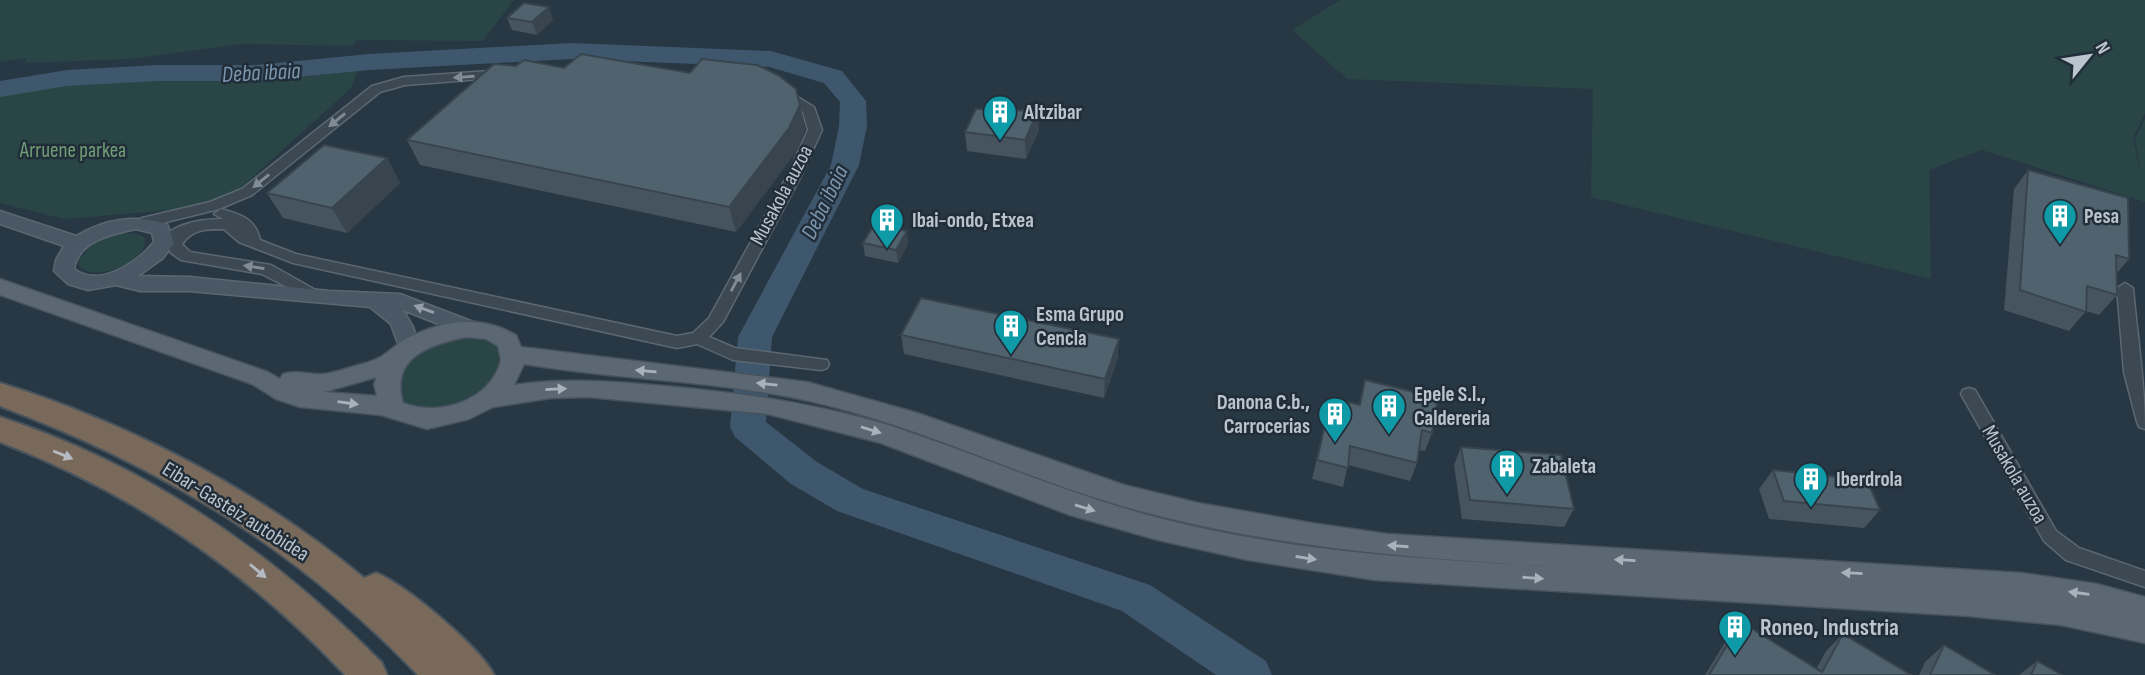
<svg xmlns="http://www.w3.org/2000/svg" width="2145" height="675" font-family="'Sofia Sans Condensed',sans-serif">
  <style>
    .green { fill: #2a4545 }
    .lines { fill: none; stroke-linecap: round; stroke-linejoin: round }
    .river { fill: #3e576d; fill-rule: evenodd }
    .street-casing { stroke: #5b6771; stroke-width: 3 }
    .secondary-casing { stroke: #5b6771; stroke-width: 3 }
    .primary-casing { stroke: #46525d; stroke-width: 3 }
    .highway-casing { stroke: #47545e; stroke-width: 4 }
    .street { fill: #3c4953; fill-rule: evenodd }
    .secondary { fill: #4a5866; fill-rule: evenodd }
    .primary { fill: #5b6873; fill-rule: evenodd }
    .highway { fill: #79695a; fill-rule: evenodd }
    .wall { fill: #46545f }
    .shaded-wall { fill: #39454e }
    .building { fill: #51626f; stroke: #39454e; stroke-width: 2 }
    .oneway { fill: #818d96 }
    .oneway2 { fill: #939ea9 }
    .oneway3 { fill: #a7b2bb }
    .oneway4 { fill: #b4bbc2 }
    .labels { text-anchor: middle; stroke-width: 5; stroke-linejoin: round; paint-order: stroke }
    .poi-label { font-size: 21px; font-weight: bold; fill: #bac4cd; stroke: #212e39; text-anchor: start }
    .park-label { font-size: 21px; fill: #719e76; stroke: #212e39 }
    .street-label { font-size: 21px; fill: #bac4cd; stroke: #212e39 }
    .water-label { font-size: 23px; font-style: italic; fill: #7b97af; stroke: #212e39 }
    .near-poi-label { font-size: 24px; font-weight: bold; fill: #bac4cd; stroke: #212e39; text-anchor: start }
  </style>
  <rect width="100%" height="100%" fill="#283744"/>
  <g class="green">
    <path d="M 0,0 L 514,0 L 483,41 L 357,40 L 351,46 L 242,44 L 130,59 L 24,63 L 27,58 L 0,62 Z"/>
    <path d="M 1340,0 L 2145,0 L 2145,113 L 2133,138 L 2141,176 L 2135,138 L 2145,119 L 2145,202 L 1982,150 L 1929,170 L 1931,279 L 1591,197 L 1593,89 L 1347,79 L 1292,30 Z"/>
    <path d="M 358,70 L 351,88 L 232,196 L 183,209 L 64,219 L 0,203 L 0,94 L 66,82 L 303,77 Z"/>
    <path d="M 119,233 L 138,234 L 144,237 C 153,264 80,288 78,260 L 97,241 Z"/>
    <path d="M 468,333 C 476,336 488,337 495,341 C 534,368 438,438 395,397 L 395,373 L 417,349 Z"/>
  </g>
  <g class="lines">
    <path class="river" d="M 572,43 L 771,51 L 842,71 L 866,101 L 867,126 L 859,165 L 772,337 L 766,422 L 817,462 L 863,489 L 1150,585 L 1266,661 L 1272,675 L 1216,675 L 1122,611 L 837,511 L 791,484 L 735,437 L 730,427 L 738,337 L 831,165 L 839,126 L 840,102 L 824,83 L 769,67 L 572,59 L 369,70 L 256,81 L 157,81 L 67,86 L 0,97 L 0,81 L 67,70 L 157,65 L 256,65 L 369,54 Z"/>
    <g class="street-casing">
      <g id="street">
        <path d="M 503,70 L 509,74 L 507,77 L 405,85 L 380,92 L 252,195 L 219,209 L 142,228 L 135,223 L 142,218 L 210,202 L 242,189 L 372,86 L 404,77 Z"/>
        <path d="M 781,87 L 814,107 L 822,130 L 801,176 L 723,322 L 709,337 L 735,348 L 827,360 L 829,364 L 827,368 L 821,370 L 733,360 L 697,344 L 677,348 L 293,263 L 239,242 L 224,229 C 206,229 193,229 182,244 L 190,252 L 271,265 L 319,292 L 322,296 L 319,300 L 314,301 L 262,274 L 181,260 L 171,253 L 168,247 L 159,246 L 157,243 C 172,224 200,219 223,219 L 214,214 L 221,209 C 240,214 256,219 260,240 L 296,254 L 677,336 L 693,333 L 709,318 L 787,176 L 808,130 L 803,112 L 775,91 Z"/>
        <path d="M 2125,283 L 2133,288 C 2137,335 2145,382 2145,429 L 2139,427 L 2137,422 L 2124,372 L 2117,288 Z"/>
        <path d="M 1969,388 L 1975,390 L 2056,531 L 2079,548 L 2145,571 L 2145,587 L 2066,560 L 2044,541 L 1961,394 L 1963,390 Z"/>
      </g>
    </g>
    <g class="secondary-casing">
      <path id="secondary" d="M 0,211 L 76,236 C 107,218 133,215 167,224 L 174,243 L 163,258 L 138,276 L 189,277 L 329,291 L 400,294 L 476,323 L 479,328 L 476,333 L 469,336 L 403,310 L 413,327 L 420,349 L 416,355 L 402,355 L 391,324 L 370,307 L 189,291 L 140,291 L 116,285 L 88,290 L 68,284 L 54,271 L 56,260 L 64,246 L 0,224 ZM 136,229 L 152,233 L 154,242 C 137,263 99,288 74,269 C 78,241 112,234 136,229 Z"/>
    </g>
    <g class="primary-casing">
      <path id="primary" d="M 0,279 L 268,372 L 280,379 L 283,374 C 297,369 311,376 325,374 C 338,372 350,367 362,364 C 389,357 387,349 408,338 C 443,320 481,315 516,335 L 521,347 L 807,382 L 917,413 L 1124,485 L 1198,503 L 1311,523 L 1387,534 L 2022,573 L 2097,584 L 2145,597 L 2145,643 L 2061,625 L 1968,616 L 1375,580 L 1248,560 L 1158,540 L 1070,515 L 881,443 L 768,414 L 588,397 L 551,398 L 493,407 L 469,419 L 427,429 L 381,415 L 300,407 L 276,399 L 252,384 L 0,295 ZM 466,337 L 486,339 L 498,346 L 501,360 C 491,401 439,417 403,403 C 390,358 428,345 466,337 ZM 524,364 C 618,380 715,380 809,401 C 917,425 1016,475 1122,506 C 1265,547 1411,558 1559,567 C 1423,559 1287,552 1155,517 C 1064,493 979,455 891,426 C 819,404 749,394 675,387 C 620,382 569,377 514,385 ZM 377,377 L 374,384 L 377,396 L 324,392 Z"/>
    </g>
    <g class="highway-casing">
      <g id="highway">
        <path d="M 0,383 C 131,424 258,490 364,578 L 376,573 C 404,583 482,649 494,675 L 418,675 C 297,549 163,467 0,406 Z"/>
        <path d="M 0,417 C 148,465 273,553 382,663 L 387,675 L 345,675 C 247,571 134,493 0,442 Z"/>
      </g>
    </g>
    <use href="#street" class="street"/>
    <use href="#secondary" class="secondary"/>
    <use href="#primary" class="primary"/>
    <use href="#highway" class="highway"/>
  </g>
  <g class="wall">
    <path d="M 507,18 L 553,20 L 537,35 L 512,30 Z"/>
    <path d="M 564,68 L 800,105 L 805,130 L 795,153 L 736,232 L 420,165 L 407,140 Z"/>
    <path d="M 1039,130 L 1026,159 L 967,151 L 965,132 Z"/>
    <path d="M 387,158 L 400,183 L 347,233 L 283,218 L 267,193 Z"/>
    <path d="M 2028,170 L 2129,259 L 2117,273 L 2117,295 L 2099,315 L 2086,311 L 2069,331 L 2004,310 L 2014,189 Z"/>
    <path d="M 863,243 L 908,244 L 898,263 L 865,256 Z"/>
    <path d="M 901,335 L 1118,358 L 1104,398 L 904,354 Z"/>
    <path d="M 1365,380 L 1432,433 L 1425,451 L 1419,450 L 1417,463 L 1410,481 L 1348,465 L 1343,487 L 1312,479 L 1331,398 L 1359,404 Z"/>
    <path d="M 1461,447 L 1574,509 L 1564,527 L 1462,519 L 1454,465 Z"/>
    <path d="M 1773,470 L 1880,510 L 1864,528 L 1769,519 L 1759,489 Z"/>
    <path d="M 1741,622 L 1816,669 L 1826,651 L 1843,634 L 1911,675 L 1705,675 L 1727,639 Z"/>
    <path d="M 1944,645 L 1995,675 L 1919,675 L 1925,662 Z"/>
    <path d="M 2037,661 L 2062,675 L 2019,675 Z"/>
  </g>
  <g class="shaded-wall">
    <path d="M 549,7 L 553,20 L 537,35 L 532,22 Z"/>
    <path d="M 800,105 L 805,130 L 795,153 L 736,232 L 729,207 Z"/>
    <path d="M 1038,111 L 1039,130 L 1026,159 L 1025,140 Z"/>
    <path d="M 387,158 L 400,183 L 347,233 L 332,208 Z"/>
    <path d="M 907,231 L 908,244 L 898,263 L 896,250 Z"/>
    <path d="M 1119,339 L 1118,358 L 1104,398 L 1105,379 Z"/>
  </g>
  <g class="building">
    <path d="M 524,3 L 549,7 L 532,22 L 507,18 Z"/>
    <path d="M 581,54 L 690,73 L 702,59 L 757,65 L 778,75 L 796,89 L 800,105 L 789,128 L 729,207 L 407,140 L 494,64 L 516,66 L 524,60 L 564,68 Z"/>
    <path d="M 976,109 L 1038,111 L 1025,140 L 965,132 Z"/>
    <path d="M 324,145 L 387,158 L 332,208 L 267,193 Z"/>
    <path d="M 2028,170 L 2128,198 L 2129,259 L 2116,255 L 2117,295 L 2087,286 L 2086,312 L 2020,290 Z"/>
    <path d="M 874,225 L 907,231 L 896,250 L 863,243 Z"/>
    <path d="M 921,298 L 1119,339 L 1105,379 L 901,335 Z"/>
    <path d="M 1365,380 L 1438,398 L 1432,433 L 1422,430 L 1417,463 L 1350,446 L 1348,468 L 1317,460 L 1331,398 L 1360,405 Z"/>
    <path d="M 1461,447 L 1561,455 L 1574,509 L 1470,500 Z"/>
    <path d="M 1773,470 L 1867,480 L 1880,510 L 1784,501 Z"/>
    <path d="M 1741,622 L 1822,672 L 1843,634 L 1911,675 L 1709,675 Z"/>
    <path d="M 1944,645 L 1995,675 L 1930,675 Z"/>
    <path d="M 2037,661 L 2062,675 L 2031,675 Z"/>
  </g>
  <defs><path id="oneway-solid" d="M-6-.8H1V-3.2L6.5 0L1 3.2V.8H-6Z" transform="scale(1.75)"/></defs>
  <g class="oneway">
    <use href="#oneway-solid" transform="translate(464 77) rotate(176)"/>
    <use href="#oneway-solid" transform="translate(337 120) rotate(141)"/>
    <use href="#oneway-solid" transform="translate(261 181) rotate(141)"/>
    <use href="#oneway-solid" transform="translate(254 267) rotate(-171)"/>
    <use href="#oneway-solid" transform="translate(736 282) rotate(-62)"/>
  </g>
  <use class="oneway2" href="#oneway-solid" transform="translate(424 309) rotate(-160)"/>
  <g class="oneway3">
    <use href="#oneway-solid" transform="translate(646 371) rotate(-175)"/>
    <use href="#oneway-solid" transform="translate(767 384) rotate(-174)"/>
    <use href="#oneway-solid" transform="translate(556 389) rotate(-3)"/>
    <use href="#oneway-solid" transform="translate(348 403) rotate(8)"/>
    <use href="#oneway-solid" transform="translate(871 430) rotate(17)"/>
    <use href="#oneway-solid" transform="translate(1085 508) rotate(17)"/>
    <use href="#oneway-solid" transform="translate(1398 546) rotate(-176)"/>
    <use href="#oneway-solid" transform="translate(1306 558) rotate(9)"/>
    <use href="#oneway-solid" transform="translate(1625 560) rotate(-177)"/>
    <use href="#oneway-solid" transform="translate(1852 573) rotate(-177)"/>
    <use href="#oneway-solid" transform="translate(1533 578) rotate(4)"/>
    <use href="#oneway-solid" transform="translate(2079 593) rotate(-172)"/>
  </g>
  <g class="oneway4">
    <use href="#oneway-solid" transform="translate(63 455) rotate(22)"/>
    <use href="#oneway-solid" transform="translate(258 571) rotate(40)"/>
  </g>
  <defs>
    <g id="building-pin" transform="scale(1.75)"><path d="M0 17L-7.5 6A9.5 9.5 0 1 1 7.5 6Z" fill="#0f9aa8" stroke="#212e39"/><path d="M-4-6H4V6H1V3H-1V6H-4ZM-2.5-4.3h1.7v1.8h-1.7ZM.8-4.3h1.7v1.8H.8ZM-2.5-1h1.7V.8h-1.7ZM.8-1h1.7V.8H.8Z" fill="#fff"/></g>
  </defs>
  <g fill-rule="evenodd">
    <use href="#building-pin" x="1000" y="112"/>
    <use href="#building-pin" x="2060" y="216"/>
    <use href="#building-pin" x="887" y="220"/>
    <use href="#building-pin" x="1011" y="326"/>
    <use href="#building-pin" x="1389" y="406"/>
    <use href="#building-pin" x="1335" y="414"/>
    <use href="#building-pin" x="1507" y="466"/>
    <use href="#building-pin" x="1811" y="479"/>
    <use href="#building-pin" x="1735" y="627"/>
  </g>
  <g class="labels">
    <g class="poi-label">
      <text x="1024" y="119">Altzibar</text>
      <text x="2084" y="223">Pesa</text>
      <text x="912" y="227">Ibai-ondo, Etxea</text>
      <text x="1036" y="321">Esma Grupo<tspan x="1036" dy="24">Cencla</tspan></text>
      <text x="1414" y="401">Epele S.l.,<tspan x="1414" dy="24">Caldereria</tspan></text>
      <text x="1310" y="409" text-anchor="end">Danona C.b.,<tspan x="1310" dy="24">Carrocerias</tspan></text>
      <text x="1532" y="473">Zabaleta</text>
      <text x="1836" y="486">Iberdrola</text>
    </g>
    <g class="park-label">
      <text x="73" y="157">Arruene parkea</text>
    </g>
    <g class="street-label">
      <text transform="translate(781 195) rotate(-62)" y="7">Musakola auzoa</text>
      <text transform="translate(2015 474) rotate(60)" y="7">Musakola auzoa</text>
      <text transform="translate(236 511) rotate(32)" y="7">Eibar-Gasteiz autobidea</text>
    </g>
    <g class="water-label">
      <text transform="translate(261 72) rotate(-3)" y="8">Deba ibaia</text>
      <text transform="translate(824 202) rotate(-64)" y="8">Deba ibaia</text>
    </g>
    <g class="near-poi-label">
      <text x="1760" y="635">Roneo, Industria</text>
    </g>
  </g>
  <g transform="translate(2089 56) rotate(60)" stroke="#212e39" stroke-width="5" paint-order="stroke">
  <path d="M0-5L12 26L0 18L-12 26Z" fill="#bac4cd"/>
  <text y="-10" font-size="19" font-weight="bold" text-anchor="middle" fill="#bac4cd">N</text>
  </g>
</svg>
